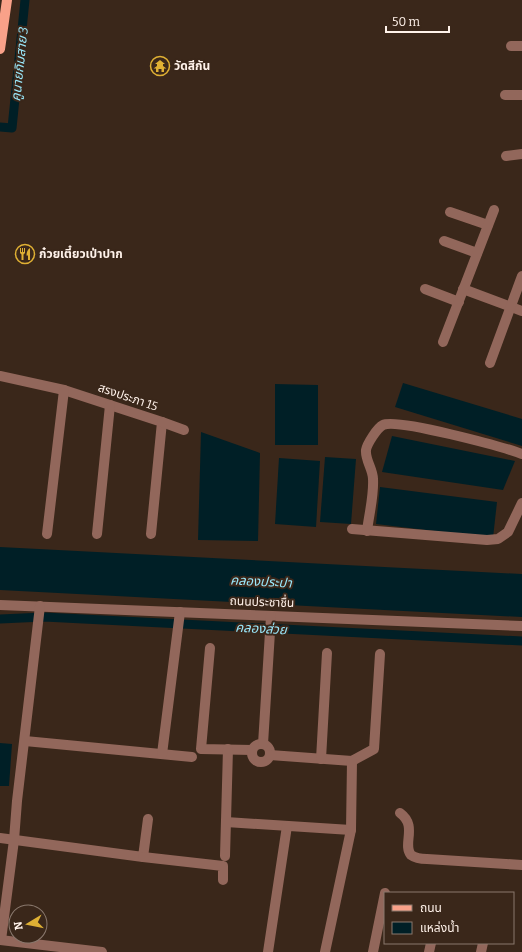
<svg xmlns="http://www.w3.org/2000/svg" width="522" height="952" font-family="Bitter,'Noto Sans Thai',serif">
  <style>
    .water { fill: #001f26 }
    .lines { fill: none; stroke-linecap: round; stroke-linejoin: round }
    .canal { stroke: #001f26; stroke-width: 9 }
    .minor { stroke: #92675b; stroke-width: 10 }
    .major { stroke: #f9a189; stroke-width: 10 }
    .labels { text-anchor: middle; stroke-width: 4; stroke-linejoin: round; paint-order: stroke }
    .poi-label { font-size: 12px; font-weight: bold; fill: #fff2ea; stroke: #3a271a; text-anchor: start }
    .street-label { font-size: 12px; fill: #fff2ea; stroke: #3a271a }
    .water-label { font-size: 13px; font-style: italic; fill: #9ae8fb; stroke: #3a271a }
  </style>
  <rect width="100%" height="100%" fill="#3a271a"/>
  <g class="water">
    <path d="M 403,383 L 522,419 L 522,446 L 395,407 Z"/>
    <path d="M 275,384 L 318,385 L 318,445 L 275,445 Z"/>
    <path d="M 201,432 L 260,453 L 258,541 L 198,540 Z"/>
    <path d="M 392,436 L 515,461 L 503,490 L 382,472 Z"/>
    <path d="M 325,457 L 356,459 L 351,524 L 320,522 Z"/>
    <path d="M 279,458 L 320,461 L 316,527 L 275,524 Z"/>
    <path d="M 380,487 L 497,502 L 493,538 L 376,524 Z"/>
    <path d="M 0,547 L 522,574 L 522,617 L 0,590 Z"/>
    <path d="M 0,743 L 12,744 L 9,786 L 0,786 Z"/>
  </g>
  <g class="lines">
    <g class="canal">
      <path d="M 0,127 L 12,128 L 25,0"/>
      <path d="M 0,619 L 44,617 L 522,641"/>
    </g>
    <g class="minor">
      <path d="M 511,46 L 522,46"/>
      <path d="M 505,95 L 522,95"/>
      <path d="M 506,156 L 522,154"/>
      <path d="M 450,212 L 488,225"/>
      <path d="M 444,241 L 477,253"/>
      <path d="M 425,289 L 459,302"/>
      <path d="M 463,289 L 522,311"/>
      <path d="M 443,342 L 494,210"/>
      <path d="M 490,363 L 522,276"/>
      <path d="M 0,376 L 64,390 L 162,422 L 151,534"/>
      <path d="M 162,422 L 184,430"/>
      <path d="M 352,529 L 487,540 L 498,539 L 508,532 L 522,503"/>
      <path d="M 367,531 C 369,514 374,496 373,479 C 373,469 365,460 366,450 C 367,444 377,428 383,425 C 397,418 503,447 522,454"/>
      <path d="M 47,534 L 64,390"/>
      <path d="M 97,534 L 110,405"/>
      <path d="M 0,605 L 522,626"/>
      <path d="M 210,648 L 201,749 L 252,750"/>
      <path d="M 25,741 L 192,757"/>
      <circle cx="261" cy="753" r="9"/>
      <path d="M 263,744 L 271,616"/>
      <path d="M 162,754 L 180,612"/>
      <path d="M 270,755 L 352,761 L 374,749 L 380,654"/>
      <path d="M 321,759 L 327,653"/>
      <path d="M 400,813 C 418,826 402,844 411,855 C 415,858 422,859 427,859 L 522,865"/>
      <path d="M 226,822 L 351,830"/>
      <path d="M 0,838 L 143,857 L 148,819"/>
      <path d="M 225,856 L 228,749"/>
      <path d="M 143,857 L 223,866 L 223,880"/>
      <path d="M 0,940 L 102,952"/>
      <path d="M 1,940 L 14,840 L 17,801 L 40,606"/>
      <path d="M 268,952 L 287,826"/>
      <path d="M 325,952 L 351,830 L 352,761"/>
      <path d="M 373,952 L 385,893"/>
      <path d="M 429,952 L 431,943"/>
      <path d="M 481,952 L 483,943"/>
    </g>
    <path class="major" d="M 0,49 L 7,0"/>
  </g>
  <defs>
    <g id="temple-ring" transform="scale(1)"><circle r="9.5" fill="#3a271a" stroke="#dfb034" stroke-width="1.5"/><path d="M0-6L5-2H3V0L6.5 2.5H4V6H1.5V3h-3V6H-4V2.5H-6.5L-3 0V-2H-5Z" fill="#dfb034"/></g>
    <g id="restaurant-ring" transform="scale(1)"><circle r="9.5" fill="#3a271a" stroke="#dfb034" stroke-width="1.5"/><path d="M-5-6h1v4h1v-4h1v4h1v-4h1v5L-1.5 .5V6h-2V.5L-5-1ZM5-6V6H3V1.5H1.5Q1.5-4 5-6Z" fill="#dfb034"/></g>
  </defs>
  <g fill-rule="evenodd">
    <use href="#temple-ring" x="160" y="66"/>
    <use href="#restaurant-ring" x="25" y="254"/>
  </g>
  <g class="labels">
    <g class="poi-label">
      <text x="174" y="70">วัดสีกัน</text>
      <text x="39" y="258">ก๋วยเตี๋ยวเป่าปาก</text>
    </g>
    <g class="street-label">
      <text transform="translate(128 397) rotate(19)" y="4">สรงประภา 15</text>
      <text transform="translate(262 602) rotate(2)" y="4">ถนนประชาชื่น</text>
    </g>
    <g class="water-label">
      <text transform="translate(19 64) rotate(-84)" y="5">คูนายกิมสาย 3</text>
      <text transform="translate(261 581) rotate(3)" y="5">คลองประปา</text>
      <text transform="translate(261 628) rotate(3)" y="5">คลองส่วย</text>
    </g>
  </g>
  <rect x="384" y="892" width="130" height="52" fill="#3a271a" stroke="#89786d"/>
  <rect x="392" y="905" width="20" height="6" fill="#f9a189" stroke="#89786d"/>
  <text x="420" y="912" font-size="12" fill="#fff2ea">ถนน</text>
  <rect x="392" y="922" width="20" height="12" fill="#001f26" stroke="#89786d"/>
  <text x="420" y="932" font-size="12" fill="#fff2ea">แหล่งน้ำ</text>
  <g transform="translate(28 924) rotate(260)"><circle r="19" fill="#3a271a" stroke="#89786d"/>
  <path d="M0-3L7 15L0 10L-7 15Z" fill="#dfb034"/>
  <text y="-6" font-size="11" font-weight="bold" text-anchor="middle" fill="#fff2ea">N</text>
  </g>
  <path d="M386 26v6h63v-6" fill="none" stroke="#fff2ea" stroke-width="2"/>
  <text x="392" y="26" font-size="12" fill="#fff2ea" stroke="#3a271a" stroke-width="3" paint-order="stroke">50 m</text>
</svg>
